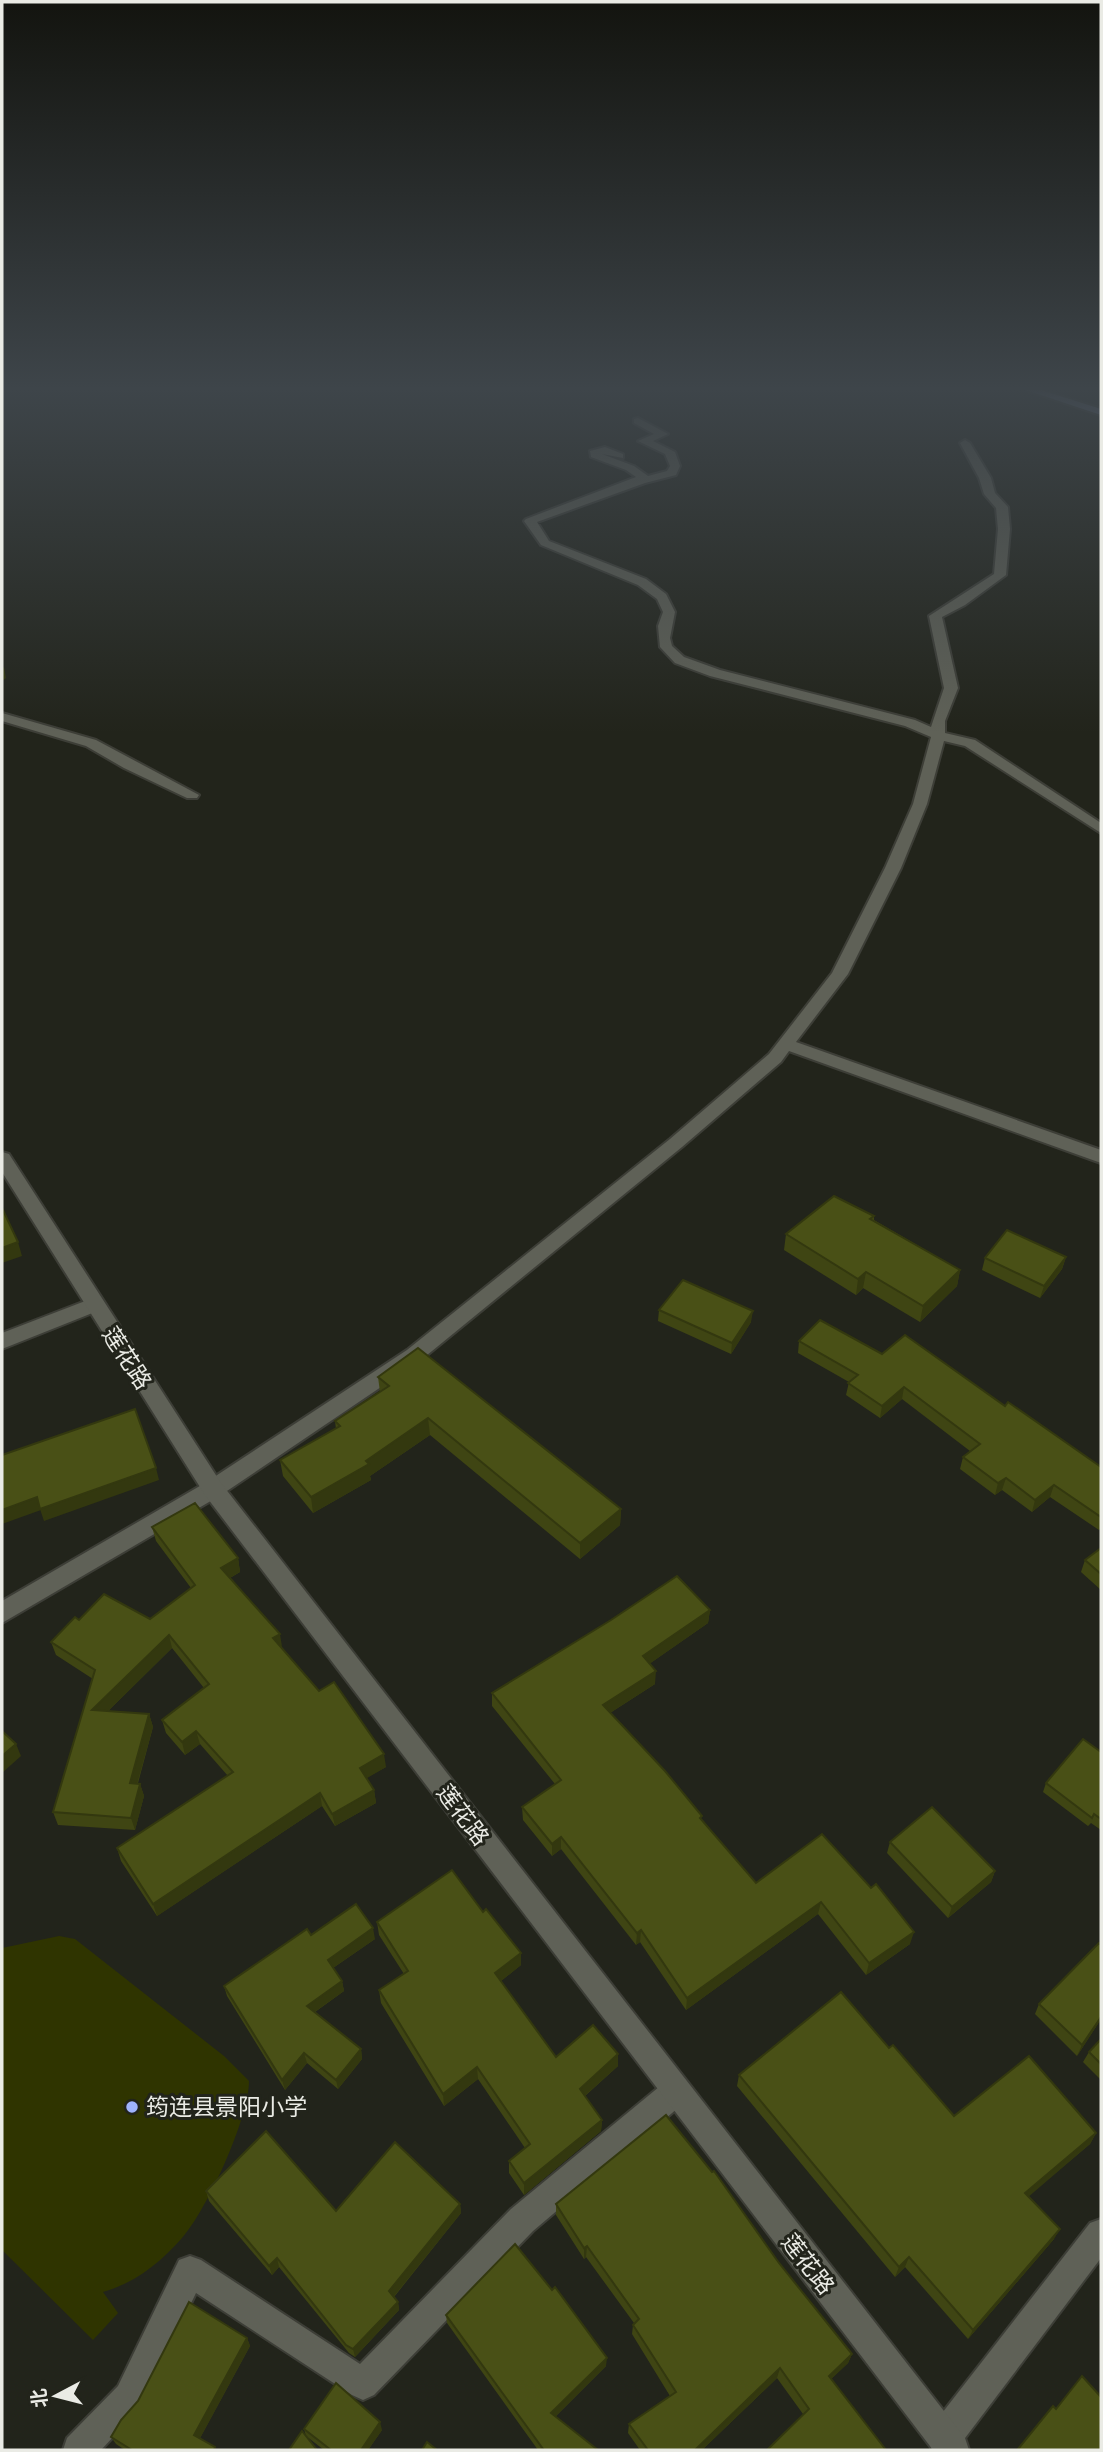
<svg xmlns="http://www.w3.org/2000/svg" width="1103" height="2452" font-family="Barlow,'Noto Sans SC',sans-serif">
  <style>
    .green { fill: #2f3400 }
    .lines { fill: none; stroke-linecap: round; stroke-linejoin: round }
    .minor-casing { stroke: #3d3e37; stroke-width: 4 }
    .secondary-casing { stroke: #3d3e37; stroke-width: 4 }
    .primary-casing { stroke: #3d3e37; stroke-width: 4 }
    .minor { fill: #5f6157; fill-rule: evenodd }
    .secondary { fill: #5f6157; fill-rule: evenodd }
    .primary { fill: #7f8bb1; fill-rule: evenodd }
    .wall { fill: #3f4513 }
    .shaded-wall { fill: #33380f }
    .building { fill: #495016; stroke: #33380f; stroke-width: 2 }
    .poi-dot { fill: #9fb3fd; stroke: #22241b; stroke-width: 2.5 }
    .labels { text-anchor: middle; stroke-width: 6; stroke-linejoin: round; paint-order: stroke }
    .near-street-label { font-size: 23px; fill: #eaebe5; stroke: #22241b }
    .near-poi-label { font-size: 23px; fill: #eaebe5; stroke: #22241b; text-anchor: start }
  </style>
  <rect width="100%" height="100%" fill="#22241b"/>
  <path class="green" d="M 59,1936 L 75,1939 L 224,2056 L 249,2081 C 249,2118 207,2210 182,2238 C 160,2263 135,2283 103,2292 L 118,2313 L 93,2340 L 2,2250 L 2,1948 Z"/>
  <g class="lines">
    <g class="minor-casing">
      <g id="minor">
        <path d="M 638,418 L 668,434 L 653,441 L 675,452 L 680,466 L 676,475 L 645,483 L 537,522 L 549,541 L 646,579 L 666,594 L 675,612 L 670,638 L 672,646 L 684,657 L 720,670 L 915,720 L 931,727 L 944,688 L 929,616 L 994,574 L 998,529 L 996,508 L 984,494 L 979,478 L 960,443 L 965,440 L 970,443 L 991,478 L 995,493 L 1008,507 L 1010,529 L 1006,575 L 965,605 L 942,617 L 958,688 L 945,721 L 945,733 L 975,740 L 1101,823 L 1101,833 L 965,746 L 944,741 L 927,804 L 901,868 L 848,974 L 796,1042 L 1101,1150 L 1101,1163 L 789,1051 L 781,1062 L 682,1147 L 421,1360 L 221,1495 L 2,1623 L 2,1601 L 205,1483 L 407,1350 L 670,1139 L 769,1054 L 832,973 L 885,868 L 913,804 L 931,737 L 905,726 L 710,676 L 675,663 L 660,647 L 658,626 L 663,612 L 657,599 L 638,585 L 541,545 L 524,521 L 526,519 L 636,477 L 626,470 L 591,457 L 590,451 L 605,447 L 623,454 L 623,458 L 602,454 L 634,466 L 648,476 L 667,471 L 670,466 L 665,454 L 638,441 L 654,434 L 634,423 L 634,419 Z"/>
        <path d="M 2,713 L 96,740 L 199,795 L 197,798 L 187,798 L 124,768 L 86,746 L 2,721 Z"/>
        <path d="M 93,1298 L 100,1300 L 103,1305 L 100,1310 L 2,1349 L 2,1333 Z"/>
        <path d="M 675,2078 L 685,2082 L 689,2092 L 685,2102 L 533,2231 L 374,2395 L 363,2400 L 352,2395 L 196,2293 L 140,2408 L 101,2450 L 63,2450 L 67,2438 L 118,2386 L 179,2260 L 190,2256 L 201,2260 L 360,2364 L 511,2209 L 665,2082 Z"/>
        <path d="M 1101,2219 L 1101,2258 L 956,2450 L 932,2450 L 928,2438 L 932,2426 L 1090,2223 Z"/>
      </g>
    </g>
    <g class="secondary-casing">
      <path id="secondary" d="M 2,1152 L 9,1154 L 221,1483 L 965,2438 L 969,2450 L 933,2450 L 205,1495 L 2,1172 Z"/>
    </g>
    <g class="primary-casing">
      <path id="primary" d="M 1026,390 L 1041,390 L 1101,409 L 1101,415 Z"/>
    </g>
    <use href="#minor" class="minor"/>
    <use href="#secondary" class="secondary"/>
    <use href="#primary" class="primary"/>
  </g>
  <g class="wall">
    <path d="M 874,1216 L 874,1220 L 960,1270 L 957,1286 L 920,1322 L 863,1288 L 856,1295 L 784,1250 L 786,1234 Z"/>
    <path d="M 1066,1257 L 1062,1269 L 1040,1298 L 982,1270 L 985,1258 Z"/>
    <path d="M 659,1310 L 751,1322 L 731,1354 L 658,1321 Z"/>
    <path d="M 799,1341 L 882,1354 L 1005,1406 L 1101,1467 L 1101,1528 L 1099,1530 L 1050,1497 L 1032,1512 L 1002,1490 L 995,1495 L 960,1469 L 963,1457 L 970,1451 L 902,1399 L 880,1418 L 846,1395 L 849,1382 L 798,1353 Z"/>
    <path d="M 378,1377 L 621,1509 L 620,1525 L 580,1559 L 430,1435 L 370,1476 L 371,1480 L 313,1513 L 283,1476 L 280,1460 L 336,1429 L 335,1421 L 380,1392 Z"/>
    <path d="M 152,1527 L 238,1558 L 240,1572 L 230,1578 L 281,1648 L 386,1767 L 366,1778 L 374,1790 L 376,1803 L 335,1826 L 322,1806 L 157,1916 L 121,1861 L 117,1848 L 228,1776 L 200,1744 L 185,1755 L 166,1733 L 162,1720 L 204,1688 L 172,1648 L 108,1711 L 149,1714 L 153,1727 L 138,1783 L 140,1784 L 144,1796 L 135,1830 L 58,1825 L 53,1812 L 93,1679 L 56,1655 L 51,1642 L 79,1620 L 150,1619 L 191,1588 L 156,1541 Z"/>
    <path d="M 1101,1548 L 1101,1590 L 1081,1572 L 1085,1560 Z"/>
    <path d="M 710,1610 L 708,1623 L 649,1664 L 655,1684 L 610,1713 L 756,1883 L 822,1834 L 910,1944 L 866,1975 L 818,1914 L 686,2010 L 640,1942 L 636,1945 L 561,1849 L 552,1856 L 523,1820 L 522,1807 L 555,1784 L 492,1706 L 492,1693 Z"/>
    <path d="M 1101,1752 L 1101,1830 L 1091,1823 L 1088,1826 L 1043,1792 L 1046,1783 Z"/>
    <path d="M 890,1842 L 995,1871 L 991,1882 L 948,1918 L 887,1853 Z"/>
    <path d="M 483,1912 L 521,1953 L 521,1965 L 501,1981 L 556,2057 L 618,2054 L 618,2066 L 585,2096 L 602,2120 L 601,2131 L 524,2195 L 509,2173 L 509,2161 L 525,2148 L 478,2079 L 444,2106 L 381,2003 L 379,1990 L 404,1974 L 379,1935 L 377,1922 Z"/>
    <path d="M 311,1935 L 375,1939 L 333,1968 L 342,1981 L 344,1991 L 315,2012 L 361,2049 L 362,2059 L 338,2089 L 307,2063 L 285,2090 L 227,1996 L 224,1986 Z"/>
    <path d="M 1101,1945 L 1101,2019 L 1077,2056 L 1035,2014 L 1039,2004 Z"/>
    <path d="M 1101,2039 L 1101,2080 L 1083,2062 L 1089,2052 Z"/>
    <path d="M 889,2048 L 954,2116 L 1096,2133 L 1090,2144 L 1028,2196 L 1054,2239 L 968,2339 L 905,2267 L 895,2277 L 737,2086 L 739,2075 Z"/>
    <path d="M 206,2191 L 336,2211 L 460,2204 L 461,2213 L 394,2297 L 398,2302 L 399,2310 L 355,2357 L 349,2353 L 279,2267 L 272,2275 L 209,2201 Z"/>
    <path d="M 556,2204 L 779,2263 L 852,2354 L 848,2363 L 831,2379 L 886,2450 L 803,2414 L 777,2378 L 702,2450 L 640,2450 L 628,2433 L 629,2424 L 670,2396 L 632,2334 L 633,2325 L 634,2323 L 586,2257 L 584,2259 L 556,2215 Z"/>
    <path d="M 446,2315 L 606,2366 L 555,2417 L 598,2450 L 538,2450 L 447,2323 Z"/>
    <path d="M 247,2338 L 250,2346 L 200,2438 L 217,2450 L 125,2450 L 116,2444 L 111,2437 Z"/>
    <path d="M 304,2429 L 382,2430 L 368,2450 L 324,2450 L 306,2436 Z"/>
  </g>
  <g class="shaded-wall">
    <path d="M 4,667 L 6,678 L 2,681 L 2,669 Z"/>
    <path d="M 18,1242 L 22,1256 L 2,1263 L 2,1248 Z"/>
    <path d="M 1066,1257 L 1062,1269 L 1040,1298 L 1044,1286 Z"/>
    <path d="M 960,1270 L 957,1286 L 920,1322 L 923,1306 Z"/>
    <path d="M 866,1272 L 863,1288 L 856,1295 L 858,1279 Z"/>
    <path d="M 753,1311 L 751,1322 L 731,1354 L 732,1343 Z"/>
    <path d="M 904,1387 L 902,1399 L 880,1418 L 882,1406 Z"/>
    <path d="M 428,1418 L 430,1435 L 370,1476 L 371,1480 L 313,1513 L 311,1497 Z"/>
    <path d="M 156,1468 L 159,1480 L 44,1521 L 40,1509 Z"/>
    <path d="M 1006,1478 L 1002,1490 L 995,1495 L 998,1483 Z"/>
    <path d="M 1054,1485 L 1050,1497 L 1032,1512 L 1035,1500 Z"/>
    <path d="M 37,1497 L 41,1510 L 2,1524 L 2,1510 Z"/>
    <path d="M 621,1509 L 620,1525 L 580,1559 L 580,1543 Z"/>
    <path d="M 238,1558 L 240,1572 L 224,1581 L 221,1568 Z"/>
    <path d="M 710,1610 L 708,1623 L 642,1669 L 643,1656 Z"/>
    <path d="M 280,1634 L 282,1647 L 276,1652 L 273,1638 Z"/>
    <path d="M 169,1635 L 172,1648 L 96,1723 L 92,1710 Z"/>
    <path d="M 656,1671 L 655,1684 L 602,1718 L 603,1705 Z"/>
    <path d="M 149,1714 L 153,1727 L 134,1795 L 130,1783 Z"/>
    <path d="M 196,1731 L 200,1744 L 185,1755 L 182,1742 Z"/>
    <path d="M 16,1744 L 21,1756 L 2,1773 L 2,1756 Z"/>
    <path d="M 384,1754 L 386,1767 L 362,1781 L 360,1768 Z"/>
    <path d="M 140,1784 L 144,1796 L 135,1830 L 131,1818 Z"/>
    <path d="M 374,1790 L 376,1803 L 335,1826 L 332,1814 Z"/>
    <path d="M 320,1793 L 322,1806 L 157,1916 L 153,1904 Z"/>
    <path d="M 561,1837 L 561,1849 L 552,1856 L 552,1844 Z"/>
    <path d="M 995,1871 L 991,1882 L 948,1918 L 952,1907 Z"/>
    <path d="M 821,1902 L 818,1914 L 686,2010 L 687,1998 Z"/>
    <path d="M 373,1928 L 375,1939 L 330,1970 L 328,1960 Z"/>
    <path d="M 641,1930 L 640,1942 L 636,1945 L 637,1933 Z"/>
    <path d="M 914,1932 L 910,1944 L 866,1975 L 869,1963 Z"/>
    <path d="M 521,1953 L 521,1965 L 496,1985 L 495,1973 Z"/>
    <path d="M 342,1981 L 344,1991 L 309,2016 L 307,2006 Z"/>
    <path d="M 1101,2017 L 1101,2019 L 1077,2056 L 1082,2045 Z"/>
    <path d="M 361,2049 L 362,2059 L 338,2089 L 336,2080 Z"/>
    <path d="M 304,2053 L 307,2063 L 285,2090 L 282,2080 Z"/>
    <path d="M 618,2054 L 618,2066 L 579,2101 L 580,2089 Z"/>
    <path d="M 477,2067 L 478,2079 L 444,2106 L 443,2094 Z"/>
    <path d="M 602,2120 L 601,2131 L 524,2195 L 524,2183 Z"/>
    <path d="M 1096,2133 L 1090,2144 L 1020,2204 L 1025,2193 Z"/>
    <path d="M 460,2204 L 461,2213 L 391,2300 L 389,2291 Z"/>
    <path d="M 1060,2229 L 1054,2239 L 968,2339 L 973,2330 Z"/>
    <path d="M 587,2246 L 586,2257 L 584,2259 L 584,2248 Z"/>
    <path d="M 909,2257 L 905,2267 L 895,2277 L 899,2267 Z"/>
    <path d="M 277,2258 L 279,2267 L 272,2275 L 269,2266 Z"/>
    <path d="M 398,2302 L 399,2310 L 355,2357 L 353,2349 Z"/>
    <path d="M 247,2338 L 250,2346 L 198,2442 L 194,2435 Z"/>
    <path d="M 852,2354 L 848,2363 L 825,2385 L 829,2376 Z"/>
    <path d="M 607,2358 L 606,2366 L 551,2421 L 551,2413 Z"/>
    <path d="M 780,2368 L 777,2378 L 702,2450 L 695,2450 Z"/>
    <path d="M 380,2422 L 382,2430 L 368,2450 L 361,2450 Z"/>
  </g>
  <g class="building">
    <path d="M 834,1196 L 874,1216 L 870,1219 L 960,1270 L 923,1306 L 866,1272 L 858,1279 L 786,1234 Z"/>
    <path d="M 2,1208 L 18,1242 L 2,1248 Z"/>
    <path d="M 1007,1230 L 1066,1257 L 1044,1286 L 985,1258 Z"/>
    <path d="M 683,1280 L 753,1311 L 732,1343 L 659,1310 Z"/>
    <path d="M 820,1320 L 882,1354 L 905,1335 L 1005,1406 L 1008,1402 L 1101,1467 L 1101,1517 L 1054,1485 L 1035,1500 L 1006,1478 L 998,1483 L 963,1457 L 980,1444 L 904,1387 L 882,1406 L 848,1383 L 858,1375 L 799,1341 Z"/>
    <path d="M 418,1348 L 621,1509 L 580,1543 L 428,1418 L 366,1461 L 369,1464 L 311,1497 L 280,1460 L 340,1426 L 335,1421 L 389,1386 L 378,1377 Z"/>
    <path d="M 135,1409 L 156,1468 L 40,1509 L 37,1497 L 2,1510 L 2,1455 Z"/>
    <path d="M 195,1503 L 238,1558 L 221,1568 L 280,1634 L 273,1638 L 319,1691 L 334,1682 L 384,1754 L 360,1768 L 374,1790 L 332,1814 L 320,1793 L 153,1904 L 117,1848 L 233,1772 L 196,1731 L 182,1742 L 162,1720 L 209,1684 L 169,1635 L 92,1710 L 149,1714 L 130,1783 L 140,1784 L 131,1818 L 53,1812 L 95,1670 L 51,1642 L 75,1617 L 79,1620 L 104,1594 L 150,1619 L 195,1585 L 152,1527 Z"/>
    <path d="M 1101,1548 L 1101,1574 L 1085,1560 Z"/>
    <path d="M 677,1576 L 710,1610 L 643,1656 L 656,1671 L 603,1705 L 665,1771 L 702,1816 L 700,1818 L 756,1883 L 822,1834 L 871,1888 L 876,1884 L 914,1932 L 869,1963 L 821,1902 L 687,1998 L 641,1930 L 637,1933 L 561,1837 L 552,1844 L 522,1807 L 561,1780 L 492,1693 L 611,1620 Z"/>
    <path d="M 2,1731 L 16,1744 L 2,1756 Z"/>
    <path d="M 1083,1739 L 1101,1752 L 1101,1819 L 1094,1814 L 1092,1818 L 1046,1783 Z"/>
    <path d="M 932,1807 L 995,1871 L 952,1907 L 890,1842 Z"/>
    <path d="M 452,1870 L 483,1912 L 486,1909 L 521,1953 L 495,1973 L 556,2057 L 593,2025 L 618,2054 L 580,2089 L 602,2120 L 524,2183 L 509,2161 L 530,2144 L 477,2067 L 443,2094 L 379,1990 L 408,1971 L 377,1922 Z"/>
    <path d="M 356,1904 L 373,1928 L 328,1960 L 342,1981 L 307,2006 L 361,2049 L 336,2080 L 304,2053 L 282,2080 L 224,1986 L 307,1929 L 311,1935 Z"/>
    <path d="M 1099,1943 L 1101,1945 L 1101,2017 L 1082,2045 L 1039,2004 Z"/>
    <path d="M 841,1992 L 889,2048 L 893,2045 L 954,2116 L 1029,2056 L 1096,2133 L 1025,2193 L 1060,2229 L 973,2330 L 909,2257 L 899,2267 L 739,2075 Z"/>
    <path d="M 1101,2039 L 1101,2064 L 1089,2052 Z"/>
    <path d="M 666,2115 L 712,2172 L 714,2171 L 779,2263 L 852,2354 L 829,2376 L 886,2450 L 767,2450 L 809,2409 L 780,2368 L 695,2450 L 648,2450 L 629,2424 L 676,2392 L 633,2325 L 639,2319 L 587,2246 L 584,2248 L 556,2204 Z"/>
    <path d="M 266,2131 L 336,2211 L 395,2142 L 460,2204 L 389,2291 L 398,2302 L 353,2349 L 346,2345 L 277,2258 L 269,2266 L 206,2191 Z"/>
    <path d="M 515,2244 L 552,2290 L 555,2287 L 607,2358 L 551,2413 L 598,2450 L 542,2450 L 543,2449 L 446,2315 Z"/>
    <path d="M 189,2302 L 247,2338 L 194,2435 L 215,2447 L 214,2450 L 132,2450 L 111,2437 L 121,2420 L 138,2401 Z"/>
    <path d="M 1082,2376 L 1101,2397 L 1101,2450 L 1019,2450 L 1018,2449 L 1053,2406 L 1056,2409 Z"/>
    <path d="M 336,2383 L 380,2422 L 361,2450 L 331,2450 L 304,2429 Z"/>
    <path d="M 302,2431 L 317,2450 L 289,2450 Z"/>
    <path d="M 427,2442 L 437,2450 L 422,2450 Z"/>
  </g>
  <linearGradient id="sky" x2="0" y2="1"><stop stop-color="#13140f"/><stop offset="0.53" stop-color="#3e454a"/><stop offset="1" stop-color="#3e454a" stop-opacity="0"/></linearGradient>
  <rect width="1103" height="733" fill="url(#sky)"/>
  <circle class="poi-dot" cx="132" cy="2107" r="7"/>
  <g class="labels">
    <g class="near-street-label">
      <text transform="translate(127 1358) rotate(57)" y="8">莲花路</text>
      <text transform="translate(463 1815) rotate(53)" y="8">莲花路</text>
      <text transform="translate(808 2264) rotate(52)" y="8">莲花路</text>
    </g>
    <g class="near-poi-label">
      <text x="146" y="2115">筠连县景阳小学</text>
    </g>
  </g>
  <rect width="1103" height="2452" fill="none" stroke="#eaebe5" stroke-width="7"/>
  <g transform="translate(56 2396) rotate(263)" stroke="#22241b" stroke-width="5" paint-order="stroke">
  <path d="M0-5L12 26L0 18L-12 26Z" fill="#eaebe5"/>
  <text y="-10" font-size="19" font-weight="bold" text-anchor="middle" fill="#eaebe5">北</text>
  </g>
</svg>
